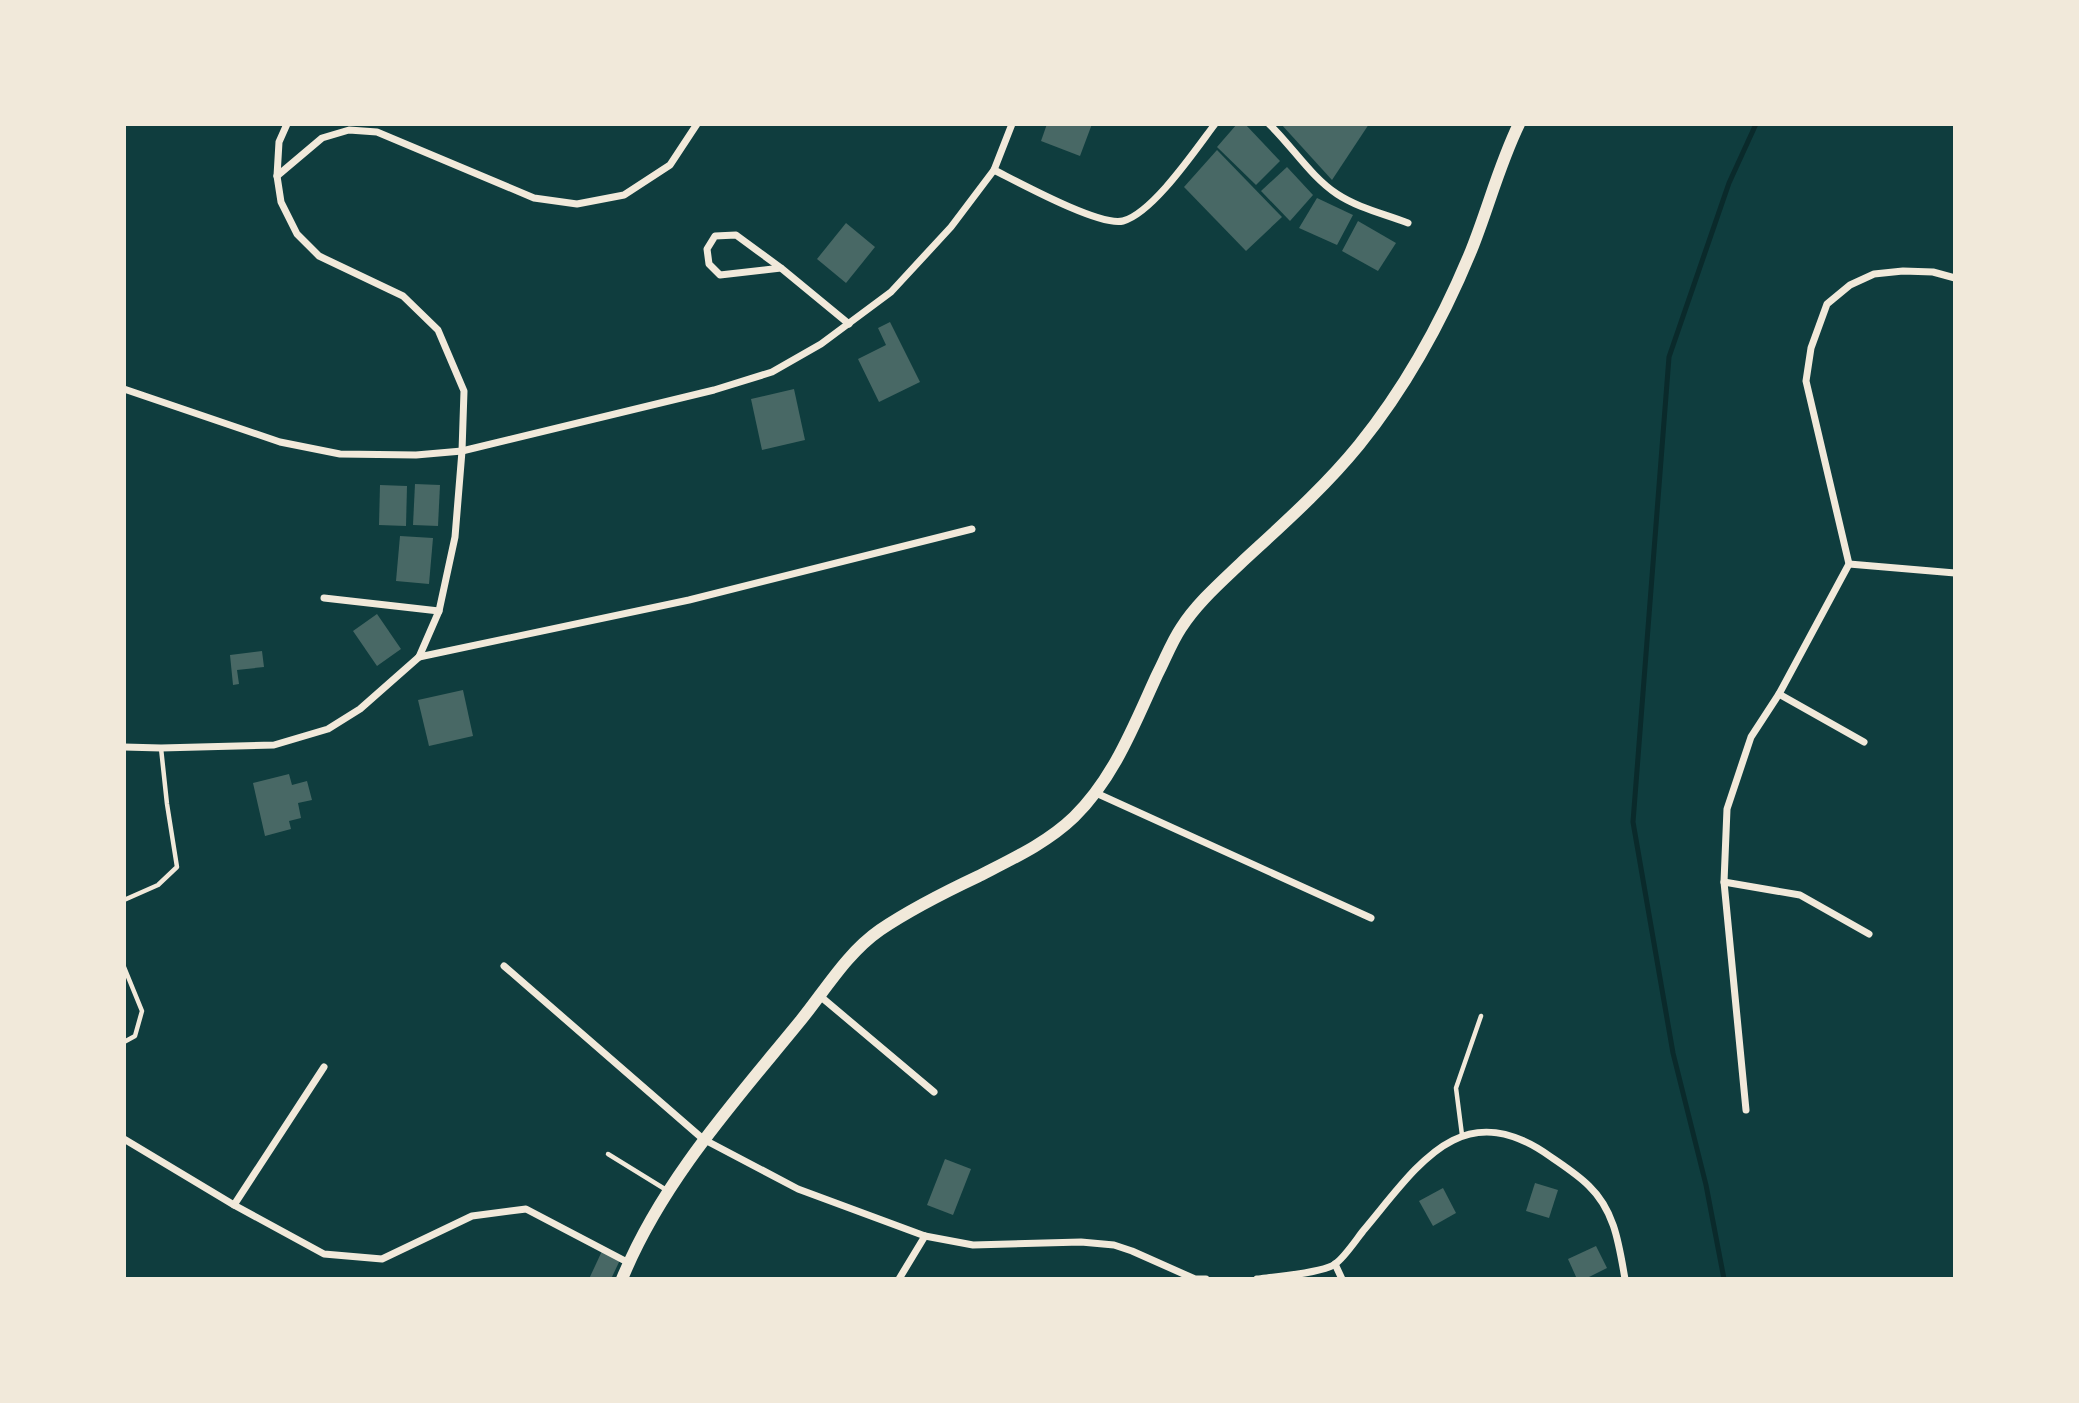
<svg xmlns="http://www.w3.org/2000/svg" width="2079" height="1403" font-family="'IBM Plex Sans',sans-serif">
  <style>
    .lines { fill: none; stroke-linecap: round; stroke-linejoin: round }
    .stream { stroke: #0a2a2b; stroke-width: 5 }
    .building { fill: #486865 }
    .service { stroke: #f1e9da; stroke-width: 4.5 }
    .minor { stroke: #f1e9da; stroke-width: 7 }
    .secondary { stroke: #f1e9da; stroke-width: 12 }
  </style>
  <rect width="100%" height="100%" fill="#0f3d3e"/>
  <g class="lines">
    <path class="stream" d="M 1724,1279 L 1706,1185 L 1673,1053 L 1633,822 L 1669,357 L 1729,183 L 1756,124"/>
  </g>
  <g class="building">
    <path d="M 1047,124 L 1092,124 L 1080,156 L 1041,141 Z"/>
    <path d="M 1237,124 L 1245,124 L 1280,161 L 1256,185 L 1217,147 Z"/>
    <path d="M 1281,124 L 1369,124 L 1332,180 Z"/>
    <path d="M 1217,150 L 1282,217 L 1246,251 L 1184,187 Z"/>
    <path d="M 1287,167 L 1313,195 L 1290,221 L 1261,191 Z"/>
    <path d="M 1317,198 L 1353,215 L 1337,245 L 1299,228 Z"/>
    <path d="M 1358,221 L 1396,243 L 1378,271 L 1342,251 Z"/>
    <path d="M 846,223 L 875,247 L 846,283 L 817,259 Z"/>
    <path d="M 890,322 L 920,382 L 879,402 L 858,359 L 886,345 L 878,328 Z"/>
    <path d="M 794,389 L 805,440 L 762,450 L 751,399 Z"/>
    <path d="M 415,484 L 440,485 L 438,526 L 413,525 Z"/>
    <path d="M 380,485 L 407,486 L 406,526 L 379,525 Z"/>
    <path d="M 400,536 L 433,538 L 429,584 L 396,581 Z"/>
    <path d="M 377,614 L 401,649 L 377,666 L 353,631 Z"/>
    <path d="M 262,651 L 264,667 L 237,670 L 239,684 L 233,685 L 230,655 Z"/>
    <path d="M 463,690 L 473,736 L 429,746 L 418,700 Z"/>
    <path d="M 289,774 L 292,785 L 307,781 L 312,800 L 298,803 L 301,818 L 289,821 L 291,829 L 265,836 L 253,783 Z"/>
    <path d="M 945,1159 L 971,1169 L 953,1215 L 927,1205 Z"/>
    <path d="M 1535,1183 L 1558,1190 L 1549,1218 L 1526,1211 Z"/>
    <path d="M 1443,1188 L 1456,1213 L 1433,1226 L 1419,1201 Z"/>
    <path d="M 1596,1246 L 1607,1268 L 1585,1279 L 1577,1279 L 1568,1259 Z"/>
    <path d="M 602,1251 L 620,1260 L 611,1279 L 589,1279 Z"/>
  </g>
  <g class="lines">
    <g class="service">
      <path d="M 124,900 L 158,885 L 177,867 L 167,804 L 161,748"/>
      <path d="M 124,967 L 142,1011 L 135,1036 L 124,1042"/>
      <path d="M 1462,1135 L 1456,1088 L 1481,1016"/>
      <path d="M 608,1154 L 668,1191"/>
    </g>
    <g class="minor">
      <path d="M 1269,124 C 1292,146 1311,177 1337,194 C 1358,208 1385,214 1408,223"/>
      <path d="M 994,170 C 1018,182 1100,227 1123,221 C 1153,213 1196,149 1215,124"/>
      <path d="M 277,176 L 322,138 L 349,130 L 377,132 L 534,198 L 577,204 L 624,195 L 670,165 L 697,124"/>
      <path d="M 781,268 L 720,275 L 709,264 L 707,249 L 715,236 L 736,235 L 781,268 L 849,324"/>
      <path d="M 124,389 L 280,442 L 340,454 L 416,455 L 462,451 L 714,390 L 772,372 L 821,344 L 891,292 L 951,227 L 994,170 L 1012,124"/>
      <path d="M 1849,564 L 1955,573"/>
      <path d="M 324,598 L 439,611"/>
      <path d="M 419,657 L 689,600 L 972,529"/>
      <path d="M 1779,694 L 1864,742"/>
      <path d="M 124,747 L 161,748 L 274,745 L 328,729 L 360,709 L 419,657 L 439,611 L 455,537 L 462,451 L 464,391 L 438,330 L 403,296 L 319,256 L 297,234 L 281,202 L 277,176 L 279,142 L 287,124"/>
      <path d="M 1096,793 L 1371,918"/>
      <path d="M 1724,882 L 1800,895 L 1869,934"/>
      <path d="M 504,966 L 703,1139 L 798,1189 L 925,1236 L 973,1245 L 1081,1242 L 1114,1245 L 1132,1251 L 1195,1279 L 1206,1279"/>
      <path d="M 820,996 L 934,1092"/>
      <path d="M 1746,1110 L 1724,882 L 1727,809 L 1751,737 L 1779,694 L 1849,564 L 1806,381 L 1811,348 L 1827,304 L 1850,285 L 1874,274 L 1903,271 L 1933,272 L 1955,278"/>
      <path d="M 124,1139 L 234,1205 L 324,1254 L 382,1259 L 472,1216 L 526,1209 L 629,1263"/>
      <path d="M 234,1205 L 324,1067"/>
      <path d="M 1335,1264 L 1342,1279"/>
      <path d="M 899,1279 L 925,1236"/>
      <path d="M 1257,1279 C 1273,1277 1323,1273 1335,1264 C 1344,1258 1356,1240 1363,1231 C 1417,1167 1461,1092 1551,1157 C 1564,1166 1578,1175 1589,1186 C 1615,1211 1619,1245 1625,1279"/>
    </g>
    <path class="secondary" d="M 622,1279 C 662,1181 735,1101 801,1020 C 826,989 847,953 880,930 C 911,909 945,892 979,876 C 1012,859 1047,843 1074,817 C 1114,778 1134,725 1157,675 C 1165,660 1171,643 1181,628 C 1197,603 1220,583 1242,562 C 1282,525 1324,488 1359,445 C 1405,388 1443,319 1471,251 C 1488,209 1499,165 1519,124"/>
  </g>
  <rect width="2079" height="1403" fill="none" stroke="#f1e9da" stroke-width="252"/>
</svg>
